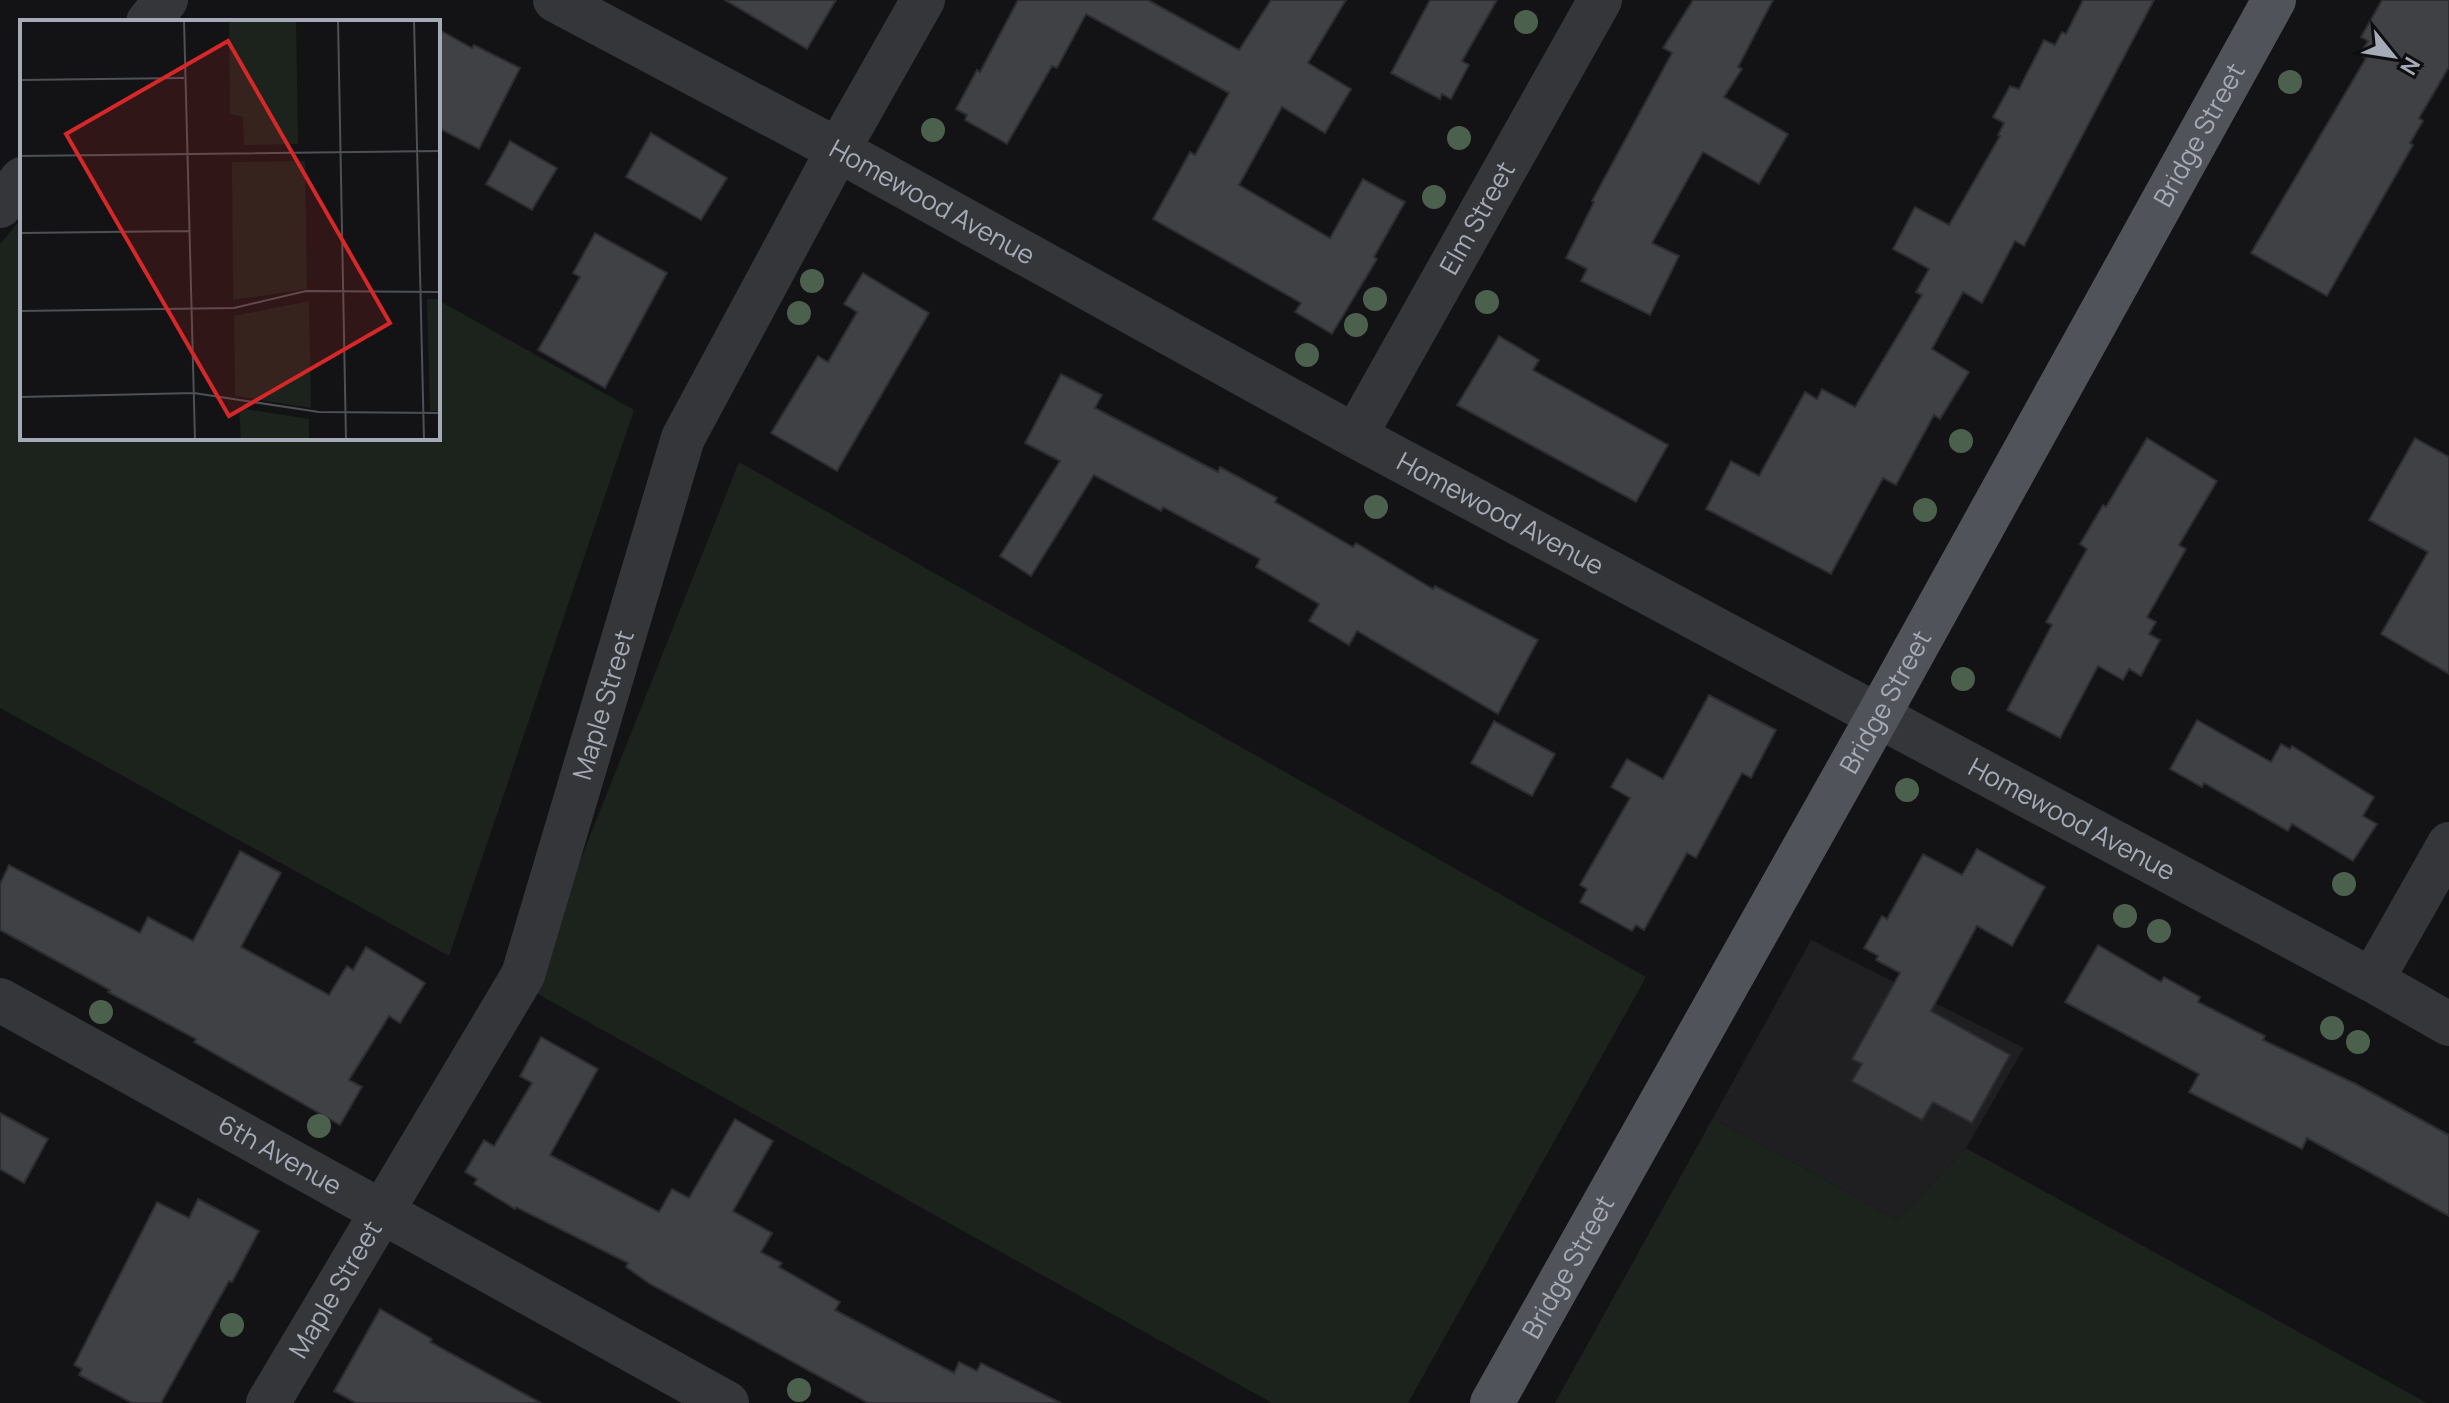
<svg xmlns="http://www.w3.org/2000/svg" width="2449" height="1403" font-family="Manrope,sans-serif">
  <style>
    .built { fill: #1f1f22 }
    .green { fill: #1b231c }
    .building { fill: #3f4145; stroke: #2d2d31; stroke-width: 2 }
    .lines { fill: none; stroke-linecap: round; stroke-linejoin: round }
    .minor { stroke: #34363a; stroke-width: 44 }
    .major { stroke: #505359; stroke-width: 44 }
    .tree { fill: #4c614d }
    .labels { text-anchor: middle; stroke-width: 6; stroke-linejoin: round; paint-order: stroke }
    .street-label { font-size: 26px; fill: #a4abb6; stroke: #0e0e10 }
    .inset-road { fill: none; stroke: #4d5055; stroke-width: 2 }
    .view { fill: #d62828; fill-opacity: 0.15; stroke: #d62828; stroke-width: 4 }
    .inset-edge { fill: none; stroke: #a4abb6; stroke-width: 4 }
  </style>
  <rect width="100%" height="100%" fill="#131315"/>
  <path class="built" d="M 1811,940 L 2024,1048 L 1966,1148 L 1897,1220 L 1713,1118 Z"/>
  <g class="green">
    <path d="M 22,218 L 22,438 L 438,438 L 438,300 L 634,410 L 449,956 L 0,708 L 0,244 Z"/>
    <path d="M 739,462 L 1646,977 L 1408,1403 L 1272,1403 L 529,989 Z"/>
    <path d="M 1713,1118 L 1897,1220 L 1966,1148 L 2427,1403 L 1555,1403 Z"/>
  </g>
  <g class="building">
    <path d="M 725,0 L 836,0 L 807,49 Z"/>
    <path d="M 1018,0 L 1148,0 L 1239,50 L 1271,0 L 1346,0 L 1308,63 L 1351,89 L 1325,133 L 1282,107 L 1239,185 L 1330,238 L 1363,179 L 1405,202 L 1374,257 L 1377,259 L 1332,334 L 1295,312 L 1301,303 L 1153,219 L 1190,152 L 1195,155 L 1229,93 L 1086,14 L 1057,68 L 1052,66 L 1007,144 L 965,120 L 967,115 L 956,109 L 977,70 L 980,72 Z"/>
    <path d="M 1430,0 L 1497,0 L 1462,61 L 1469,65 L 1451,99 L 1442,94 L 1440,99 L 1391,73 Z"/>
    <path d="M 1693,0 L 1773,0 L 1738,67 L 1742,69 L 1724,97 L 1788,134 L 1759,184 L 1703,152 L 1652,243 L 1679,256 L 1650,315 L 1581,281 L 1587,269 L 1566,258 L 1594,202 L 1592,201 L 1672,53 L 1663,48 Z"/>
    <path d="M 2083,0 L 2154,0 L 2024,246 L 2015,241 L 1982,303 L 1963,292 L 1932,349 L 1969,372 L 1940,419 L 1934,415 L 1896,485 L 1883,478 L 1831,574 L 1706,509 L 1731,461 L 1759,476 L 1805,392 L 1817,399 L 1822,389 L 1855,407 L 1922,295 L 1916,292 L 1929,269 L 1893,249 L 1915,207 L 1949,225 L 2000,136 L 1998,135 L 2004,123 L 1993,117 L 2010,86 L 2019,89 L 2044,40 L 2055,45 L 2062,32 L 2066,34 Z"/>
    <path d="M 2382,0 L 2449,0 L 2449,67 L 2419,118 L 2423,121 L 2410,143 L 2413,145 L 2327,296 L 2251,253 L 2366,58 L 2360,54 L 2368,41 L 2361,37 Z"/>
    <path d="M 438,29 L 472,48 L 474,45 L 520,68 L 479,149 L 438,128 Z"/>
    <path d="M 651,133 L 727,178 L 701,220 L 626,177 Z"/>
    <path d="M 510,141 L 557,168 L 532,210 L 486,184 Z"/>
    <path d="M 595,233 L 667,273 L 605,388 L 538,350 L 580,277 L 573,273 Z"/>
    <path d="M 863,273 L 929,313 L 837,471 L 771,433 L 818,356 L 828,362 L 857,312 L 844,304 Z"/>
    <path d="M 1499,336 L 1539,360 L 1533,370 L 1668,445 L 1636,502 L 1457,405 Z"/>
    <path d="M 1061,374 L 1102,395 L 1095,408 L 1218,472 L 1220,467 L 1277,498 L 1275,502 L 1353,547 L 1356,543 L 1433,589 L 1435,586 L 1538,640 L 1498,714 L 1357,631 L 1349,645 L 1309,621 L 1319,604 L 1256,567 L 1260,559 L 1163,507 L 1161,511 L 1094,475 L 1031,576 L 1000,556 L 1060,461 L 1025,443 Z"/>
    <path d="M 2147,438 L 2217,481 L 2179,545 L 2186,549 L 2147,617 L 2156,622 L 2149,634 L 2160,640 L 2141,676 L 2129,669 L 2123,680 L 2098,666 L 2060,738 L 2007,710 L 2052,625 L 2046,622 L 2087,549 L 2080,544 L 2103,505 L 2106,507 Z"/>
    <path d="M 2415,438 L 2449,457 L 2449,674 L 2381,634 L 2428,552 L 2369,520 Z"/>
    <path d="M 1709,695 L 1776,730 L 1751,778 L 1742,773 L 1696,858 L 1687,853 L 1644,930 L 1636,925 L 1632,931 L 1580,902 L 1587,889 L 1580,885 L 1630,798 L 1611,787 L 1627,759 L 1663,779 Z"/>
    <path d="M 2197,720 L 2271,762 L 2281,744 L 2290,749 L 2292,746 L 2374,797 L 2363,816 L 2377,824 L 2353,861 L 2292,824 L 2288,831 L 2204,783 L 2202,787 L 2170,769 Z"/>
    <path d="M 1494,721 L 1555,754 L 1532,796 L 1471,763 Z"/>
    <path d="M 1977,849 L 2045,887 L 2012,946 L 1977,926 L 1931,1011 L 2010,1055 L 1972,1123 L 1933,1102 L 1922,1120 L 1852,1081 L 1862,1064 L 1852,1059 L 1900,973 L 1876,960 L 1878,956 L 1864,948 L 1882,916 L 1887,919 L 1923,854 L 1962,875 Z"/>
    <path d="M 240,851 L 281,873 L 241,947 L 329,995 L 347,966 L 353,970 L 366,947 L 425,983 L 400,1023 L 389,1016 L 349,1080 L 362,1087 L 340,1125 L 194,1042 L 196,1039 L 108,992 L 110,990 L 0,930 L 0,884 L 9,865 L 140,933 L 148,917 L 193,941 Z"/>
    <path d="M 2098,945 L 2161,982 L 2164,977 L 2200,997 L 2198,1002 L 2265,1036 L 2263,1040 L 2356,1084 L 2449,1135 L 2449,1216 L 2307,1138 L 2302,1149 L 2189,1092 L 2199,1074 L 2065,1002 Z"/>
    <path d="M 541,1037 L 598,1069 L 550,1155 L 659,1212 L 672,1189 L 689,1198 L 735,1119 L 773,1141 L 733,1211 L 772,1233 L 761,1252 L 782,1263 L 779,1267 L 840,1302 L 835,1310 L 954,1373 L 959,1362 L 977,1371 L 981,1363 L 1061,1403 L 868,1403 L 650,1284 L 626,1267 L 628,1263 L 516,1207 L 515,1209 L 474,1184 L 477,1179 L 465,1172 L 484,1140 L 494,1146 L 532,1083 L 520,1076 Z"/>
    <path d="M 0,1113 L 48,1139 L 24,1183 L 0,1169 Z"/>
    <path d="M 198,1199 L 259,1231 L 232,1282 L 229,1281 L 161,1403 L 132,1403 L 79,1375 L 82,1369 L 74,1365 L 157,1202 L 189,1218 Z"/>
    <path d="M 380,1309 L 432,1339 L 430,1342 L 541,1403 L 356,1403 L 334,1391 Z"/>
  </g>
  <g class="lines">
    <g class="minor">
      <path id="s1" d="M 555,0 L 838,150 L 1355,436 L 2372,980 L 2449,1024"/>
      <path d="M 148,22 L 166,0"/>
      <path d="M 0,206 L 22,179"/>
      <path id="s2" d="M 1355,436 L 1600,0"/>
      <path d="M 2372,980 L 2449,844"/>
      <path id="s3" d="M 0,1000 L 727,1403"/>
      <path id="s4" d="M 268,1403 L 523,975 L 683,438 L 838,150 L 923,0"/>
    </g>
    <path class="major" id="s5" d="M 1492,1403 L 1878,716 L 2274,0"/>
  </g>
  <g class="tree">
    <circle cx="1526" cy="22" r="12"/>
    <circle cx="2290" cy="82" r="12"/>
    <circle cx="933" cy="130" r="12"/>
    <circle cx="1459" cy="138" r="12"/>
    <circle cx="1434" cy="197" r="12"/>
    <circle cx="812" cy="281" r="12"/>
    <circle cx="1375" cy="299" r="12"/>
    <circle cx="1487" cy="302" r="12"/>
    <circle cx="799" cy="313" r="12"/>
    <circle cx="1356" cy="325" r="12"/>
    <circle cx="1307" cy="355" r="12"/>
    <circle cx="1961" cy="441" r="12"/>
    <circle cx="1376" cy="507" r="12"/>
    <circle cx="1925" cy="510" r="12"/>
    <circle cx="1963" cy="679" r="12"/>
    <circle cx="1907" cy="790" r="12"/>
    <circle cx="2344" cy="884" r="12"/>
    <circle cx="2125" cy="916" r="12"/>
    <circle cx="2159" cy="931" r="12"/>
    <circle cx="101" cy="1012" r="12"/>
    <circle cx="2332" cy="1028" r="12"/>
    <circle cx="2358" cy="1042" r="12"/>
    <circle cx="319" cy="1126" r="12"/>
    <circle cx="232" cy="1325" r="12"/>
    <circle cx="799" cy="1390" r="12"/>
  </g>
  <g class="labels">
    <g class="street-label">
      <text dy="9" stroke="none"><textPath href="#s5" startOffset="1452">Bridge Street</textPath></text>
      <text dy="9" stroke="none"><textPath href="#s1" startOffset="428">Homewood Avenue</textPath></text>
      <text dy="9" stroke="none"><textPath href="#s2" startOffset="250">Elm Street</textPath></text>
      <text dy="9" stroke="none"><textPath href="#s1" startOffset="1076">Homewood Avenue</textPath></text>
      <text dy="9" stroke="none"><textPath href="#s5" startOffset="804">Bridge Street</textPath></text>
      <text dy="9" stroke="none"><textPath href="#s4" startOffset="780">Maple Street</textPath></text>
      <text dy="9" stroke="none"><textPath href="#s1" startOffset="1724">Homewood Avenue</textPath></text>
      <text dy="9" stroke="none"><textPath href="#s3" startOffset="320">6th Avenue</textPath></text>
      <text dy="9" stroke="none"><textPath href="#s5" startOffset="156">Bridge Street</textPath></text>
      <text dy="9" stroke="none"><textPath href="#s4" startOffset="132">Maple Street</textPath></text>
    </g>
  </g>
  <g transform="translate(20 20)">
    <rect width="420" height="420" fill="#131315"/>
    <path d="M 209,0 L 276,0 L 278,124 L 224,125 L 223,97 L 210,94 ZM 285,141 L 287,269 L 213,280 L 212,142 ZM 407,279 L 420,279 L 420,391 L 410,391 ZM 289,281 L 291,388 L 215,376 L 214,296 ZM 219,388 L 289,399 L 289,420 L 221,420 Z" fill="#1b231c"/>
    <path class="inset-road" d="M 164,0 L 175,420M 318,0 L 326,420M 394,0 L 404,420M 0,60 L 164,58M 0,136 L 420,131M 0,213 L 169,211M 0,291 L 214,288 L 286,271 L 420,272M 0,377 L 174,373 L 299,392 L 420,393"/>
    <path class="view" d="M 208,21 L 370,303 L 209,396 L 46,114 Z"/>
    <rect width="420" height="420" class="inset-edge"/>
  </g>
  <g transform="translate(2393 56) rotate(120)" stroke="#0e0e10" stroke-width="6" paint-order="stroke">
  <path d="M0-6L14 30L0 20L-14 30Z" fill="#a4abb6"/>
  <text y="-12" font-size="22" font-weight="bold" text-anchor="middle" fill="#a4abb6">N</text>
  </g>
</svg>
